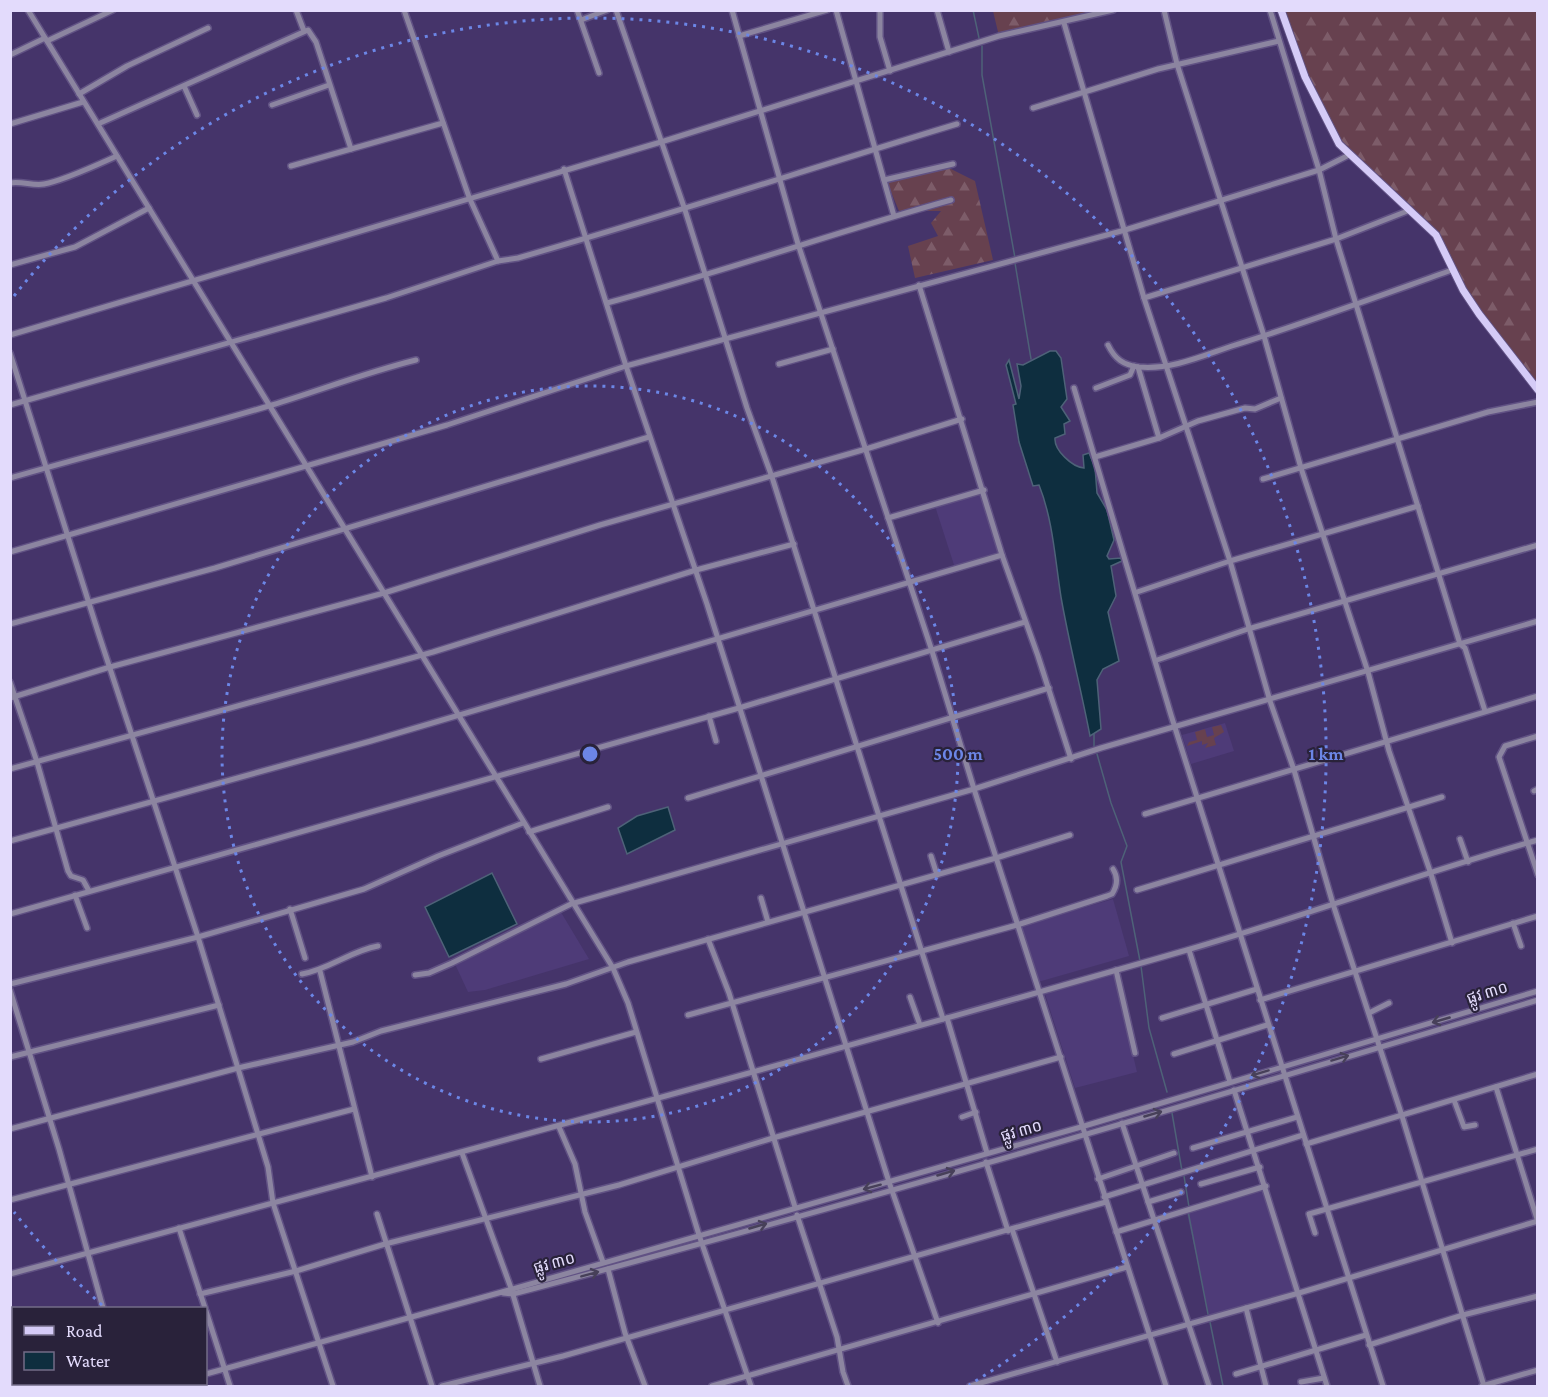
<svg xmlns="http://www.w3.org/2000/svg" width="1548" height="1397" font-family="'Crimson Pro','Noto Sans Khmer',serif">
  <style>
    .built { fill: #4e3b78 }
    .forest { fill: url(#forest-firs) }
    .park { fill: #67414f }
    .water { fill: #0e2e3f; stroke: #4e6278; stroke-width: 1.5 }
    .lines { fill: none; stroke-linecap: round; stroke-linejoin: round }
    .stream { stroke: #4e6278; stroke-width: 1.5 }
    .minor-casing { stroke: #615284; stroke-width: 8 }
    .major-casing { stroke: #615284; stroke-width: 9 }
    .minor { stroke: #8c85a0; stroke-width: 5 }
    .major { stroke: #d5cbf7; stroke-width: 7 }
    .oneway { stroke: #474059 }
    .ring { fill: none; stroke: #6c86e6; stroke-width: 3; stroke-dasharray: 3 6 }
    .labels { text-anchor: middle; stroke-width: 4.5; stroke-linejoin: round; paint-order: stroke }
    .street-label { font-size: 16px; fill: #e3dbfc; stroke: #29223a }
    .centre { fill: #6c86e6; stroke: #29223a; stroke-width: 3 }
    .ring-label { font-size: 18px; text-anchor: middle; font-weight: bold; fill: #6c86e6; stroke: #29223a; stroke-width: 4.5; stroke-linejoin: round; paint-order: stroke }
  </style>
  <defs>
    <pattern id="forest-firs" width="22" height="20" patternUnits="userSpaceOnUse" patternTransform="scale(1.5)"><rect width="22" height="20" fill="#67414f"/><path d="M5 1l3.5 6h-7zM16 11l3.5 6h-7z" fill="#7d5c69"/></pattern>
  </defs>
  <rect width="100%" height="100%" fill="#45346a"/>
  <g class="built">
    <path d="M 982,492 L 1001,554 L 955,568 L 935,506 Z"/>
    <path d="M 1225,723 L 1234,751 L 1191,764 L 1182,735 Z"/>
    <path d="M 1113,899 L 1129,956 L 1038,982 L 1021,926 Z"/>
    <path d="M 559,909 L 589,959 L 485,990 L 468,992 L 455,964 Z"/>
    <path d="M 1114,974 L 1137,1072 L 1075,1088 L 1045,994 Z"/>
    <path d="M 1264,1185 L 1295,1291 L 1209,1315 L 1186,1209 Z"/>
  </g>
  <g class="forest">
    <path d="M 993,11 L 1113,11 L 999,36 Z"/>
    <path d="M 1281,11 L 1537,11 L 1537,388 L 1479,314 L 1443,247 L 1332,133 Z"/>
    <path d="M 947,167 L 975,181 L 993,260 L 915,278 L 908,246 L 938,236 L 931,223 L 941,211 L 899,211 L 887,182 Z"/>
  </g>
  <path class="park" d="M 1221,725 L 1224,732 L 1214,738 L 1216,745 L 1205,748 L 1208,743 L 1202,745 L 1202,741 L 1187,746 L 1189,742 L 1197,740 L 1195,732 L 1205,729 L 1207,737 L 1214,735 L 1212,727 Z"/>
  <g class="water">
    <path d="M 1050,351 L 1056,351 L 1061,358 L 1067,399 L 1061,407 L 1070,421 L 1064,424 L 1065,434 L 1055,438 C 1054,450 1072,467 1084,468 L 1083,455 L 1089,453 L 1095,467 L 1097,493 L 1107,510 L 1114,540 L 1107,556 L 1109,559 L 1121,558 L 1122,561 L 1111,566 L 1116,596 L 1108,612 L 1119,661 L 1103,669 L 1097,680 L 1101,729 L 1090,736 C 1081,689 1069,643 1061,597 C 1055,559 1053,520 1039,485 L 1033,486 L 1019,442 L 1013,405 L 1016,404 L 1006,365 L 1009,360 L 1019,399 L 1021,386 L 1017,364 L 1023,365 Z"/>
    <path d="M 668,807 L 675,830 L 627,854 L 618,828 L 637,816 Z"/>
    <path d="M 492,873 L 517,924 L 449,957 L 425,907 Z"/>
  </g>
  <g class="lines">
    <g class="stream">
      <path d="M 973,10 L 979,38"/>
      <path d="M 982,46 L 982,75 L 1015,258"/>
      <path d="M 1015,263 L 1031,359"/>
      <path d="M 1094,734 L 1094,746"/>
      <path d="M 1097,754 L 1111,803 L 1127,846 L 1121,862 L 1140,961"/>
      <path d="M 1141,966 L 1149,1028 L 1167,1092"/>
      <path d="M 1172,1113 L 1182,1171"/>
      <path d="M 1184,1176 L 1189,1207"/>
      <path d="M 1188,1211 L 1208,1314"/>
      <path d="M 1210,1322 L 1223,1386"/>
    </g>
    <g class="minor-casing">
      <g id="minor">
        <path d="M 28,10 L 613,968 L 628,1003 L 699,1235 L 751,1386"/>
        <path d="M 296,10 L 304,31"/>
        <path d="M 404,10 L 469,197 L 498,261"/>
        <path d="M 577,10 L 599,73"/>
        <path d="M 616,10 L 685,210 L 747,408 L 772,477 L 943,1019"/>
        <path d="M 732,10 L 798,244 L 932,651 L 974,789 L 1166,1386"/>
        <path d="M 836,10 L 894,216"/>
        <path d="M 937,10 L 949,52"/>
        <path d="M 1164,10 L 1177,64 L 1264,336 L 1301,468 L 1368,672 L 1389,751 L 1431,874 L 1452,943"/>
        <path d="M 1270,10 L 1319,170 L 1336,239 L 1460,644 L 1465,648 L 1485,711"/>
        <path d="M 880,12 L 880,37 L 890,71"/>
        <path d="M 581,20 L 607,10"/>
        <path d="M 1064,23 L 1144,298 L 1230,561 L 1270,701 L 1294,770 L 1333,904 L 1402,1116 L 1484,1386"/>
        <path d="M 739,36 L 827,10"/>
        <path d="M 47,41 L 113,10"/>
        <path d="M 10,55 L 45,38"/>
        <path d="M 184,86 L 197,115"/>
        <path d="M 79,94 L 127,66 L 208,28"/>
        <path d="M 272,105 L 329,85"/>
        <path d="M 1033,108 L 1158,69 L 1279,41"/>
        <path d="M 10,124 L 83,102"/>
        <path d="M 98,124 L 308,30 L 316,42 L 351,149"/>
        <path d="M 291,166 L 443,123"/>
        <path d="M 564,169 L 626,366 L 707,604 L 889,1182 L 938,1323"/>
        <path d="M 884,180 L 953,164"/>
        <path d="M 10,183 C 22,181 33,186 44,184 C 63,181 99,164 117,156"/>
        <path d="M 10,265 L 75,247 L 149,208"/>
        <path d="M 919,285 L 1002,555 L 1038,656 L 1071,759"/>
        <path d="M 1144,298 L 1336,239 L 1410,210"/>
        <path d="M 607,303 C 723,272 836,232 951,200"/>
        <path d="M 10,335 L 661,142 L 999,36 L 1113,10"/>
        <path d="M 1108,345 C 1115,359 1123,365 1139,367 C 1171,370 1202,356 1232,346 C 1306,323 1379,296 1452,270"/>
        <path d="M 10,353 L 99,635 L 198,937 L 268,1167 L 273,1203 L 333,1386"/>
        <path d="M 779,364 L 833,349"/>
        <path d="M 1138,367 L 1159,438"/>
        <path d="M 1074,388 L 1171,715 L 1383,1386"/>
        <path d="M 1096,388 L 1130,375 L 1134,366"/>
        <path d="M 10,405 L 386,298 L 498,261 L 518,258 C 666,216 811,168 957,124"/>
        <path d="M 1095,457 L 1159,438 L 1198,421 L 1245,408 L 1255,409 L 1281,398"/>
        <path d="M 10,478 C 97,453 185,431 272,405 C 321,390 367,372 416,360"/>
        <path d="M 1263,479 L 1488,412 L 1538,402"/>
        <path d="M 888,518 L 984,490"/>
        <path d="M 10,552 L 447,425 L 626,366 L 1125,230 L 1319,170 L 1349,155"/>
        <path d="M 1137,592 L 1230,561 L 1418,506"/>
        <path d="M 10,624 L 215,568 L 649,437"/>
        <path d="M 1157,660 L 1248,629 L 1538,545"/>
        <path d="M 10,682 L 37,762 L 68,871 L 71,876 L 83,880 L 89,891"/>
        <path d="M 10,698 L 110,667 L 384,593 L 600,525 L 866,449 L 962,419"/>
        <path d="M 709,716 L 716,741"/>
        <path d="M 1538,736 L 1505,746 L 1499,757 L 1538,875"/>
        <path d="M 10,769 L 433,652 L 696,570 L 794,544"/>
        <path d="M 1534,791 L 1538,789"/>
        <path d="M 688,798 L 1049,688"/>
        <path d="M 1145,814 L 1538,696"/>
        <path d="M 529,832 L 608,807"/>
        <path d="M 1460,839 L 1468,862"/>
        <path d="M 10,841 L 371,741 L 1002,555"/>
        <path d="M 931,856 L 937,875"/>
        <path d="M 1137,890 L 1442,797"/>
        <path d="M 75,895 L 87,928"/>
        <path d="M 761,898 L 768,922"/>
        <path d="M 290,909 L 305,958"/>
        <path d="M 10,914 L 739,708 L 1025,622"/>
        <path d="M 1513,923 L 1521,946"/>
        <path d="M 708,939 L 729,993 L 795,1207"/>
        <path d="M 1189,950 L 1230,1082"/>
        <path d="M 1116,970 L 1135,1053"/>
        <path d="M 320,971 L 372,1177"/>
        <path d="M 302,974 C 330,969 350,951 378,946"/>
        <path d="M 415,975 L 429,973 L 452,963 L 571,904 L 974,789 L 1101,748 L 1538,621"/>
        <path d="M 10,984 L 198,937 L 364,889 L 438,856 L 523,823"/>
        <path d="M 10,990 L 59,1149 L 103,1308"/>
        <path d="M 910,997 L 920,1025"/>
        <path d="M 1260,1000 L 1538,916"/>
        <path d="M 1369,1013 L 1389,1003"/>
        <path d="M 688,1015 L 1017,925 L 1107,896 L 1112,894 C 1118,885 1118,877 1113,869"/>
        <path d="M 947,1018 L 987,1153"/>
        <path d="M 1162,1018 L 1257,989"/>
        <path d="M 1174,1054 L 1267,1025"/>
        <path d="M 10,1057 L 219,1005"/>
        <path d="M 541,1059 L 636,1032"/>
        <path d="M 1496,1087 L 1538,1222"/>
        <path d="M 1234,1090 L 1327,1386"/>
        <path d="M 1454,1100 L 1464,1127 L 1475,1125"/>
        <path d="M 962,1117 L 976,1112"/>
        <path d="M 1122,1123 L 1209,1386"/>
        <path d="M 559,1127 L 575,1164 L 585,1212 L 603,1262"/>
        <path d="M 10,1129 L 238,1068 L 353,1042 L 381,1031 L 566,984 L 628,962 L 996,858 L 1070,835"/>
        <path d="M 1306,1144 L 1538,1074"/>
        <path d="M 1193,1148 L 1297,1117"/>
        <path d="M 462,1153 L 511,1288 L 540,1386"/>
        <path d="M 986,1162 L 1008,1231"/>
        <path d="M 1098,1179 L 1174,1153"/>
        <path d="M 1201,1184 L 1260,1167"/>
        <path d="M 1104,1197 L 1303,1135"/>
        <path d="M 10,1200 L 354,1109"/>
        <path d="M 1148,1202 L 1181,1192"/>
        <path d="M 377,1214 L 432,1386"/>
        <path d="M 797,1215 L 837,1337 L 843,1372 L 848,1386"/>
        <path d="M 179,1228 L 205,1308"/>
        <path d="M 1012,1229 L 1057,1362"/>
        <path d="M 1116,1232 L 1266,1186"/>
        <path d="M 1315,1233 L 1309,1214 L 1538,1149"/>
        <path d="M 608,1269 L 625,1333 L 645,1386"/>
        <path d="M 10,1274 C 403,1168 796,1062 1187,950 C 1305,916 1420,873 1538,840"/>
        <path d="M 503,1293 L 513,1294 C 857,1204 1198,1102 1538,1000"/>
        <path d="M 200,1294 L 296,1271 L 385,1244 L 619,1185 L 773,1138 L 1061,1057"/>
        <path d="M 1246,1308 L 1266,1386"/>
        <path d="M 206,1311 L 230,1386"/>
        <path d="M 1369,1345 L 1463,1315 L 1538,1296"/>
        <path d="M 10,1349 L 14,1348"/>
        <path d="M 206,1374 L 502,1292 L 1081,1127 L 1538,991"/>
        <path d="M 1236,1374 L 1366,1335"/>
        <path d="M 1301,1382 L 1324,1378"/>
        <path d="M 124,1384 L 125,1386"/>
        <path d="M 158,1386 L 169,1384"/>
        <path d="M 442,1386 L 563,1356 L 1106,1202"/>
        <path d="M 712,1386 L 1127,1267"/>
        <path d="M 970,1386 L 1299,1293 L 1538,1221"/>
        <path d="M 1482,1386 L 1538,1370"/>
      </g>
    </g>
    <g class="major-casing">
      <path id="major" d="M 1281,10 L 1305,77 L 1339,144 L 1436,235 L 1463,290 L 1479,314 L 1538,390"/>
    </g>
    <use href="#minor" class="minor"/>
    <use href="#major" class="major"/>
  </g>
  <defs><path id="oneway-shaft" d="M-6 0H5M1.5-3L5.5 0L1.5 3" fill="none" stroke-width="1.6" stroke-linecap="round" stroke-linejoin="round" transform="scale(1.5)"/></defs>
  <g class="oneway">
    <use href="#oneway-shaft" transform="translate(1441 1020) rotate(164)"/>
    <use href="#oneway-shaft" transform="translate(1340 1058) rotate(-17)"/>
    <use href="#oneway-shaft" transform="translate(1260 1073) rotate(163)"/>
    <use href="#oneway-shaft" transform="translate(1153 1114) rotate(-16)"/>
    <use href="#oneway-shaft" transform="translate(946 1173) rotate(-16)"/>
    <use href="#oneway-shaft" transform="translate(872 1187) rotate(165)"/>
    <use href="#oneway-shaft" transform="translate(758 1226) rotate(-16)"/>
    <use href="#oneway-shaft" transform="translate(590 1274) rotate(-15)"/>
  </g>
  <g class="ring">
    <circle cx="590" cy="754" r="368"/>
    <path d="M102 1305A736 736 0 0 1 14 1212M14 296A736 736 0 1 1 969 1385"/>
  </g>
  <g class="labels">
    <g class="street-label">
      <text transform="translate(1487 992) rotate(-17)" y="6">ផ្លូវ ៣០</text>
      <text transform="translate(1021 1130) rotate(-16)" y="6">ផ្លូវ ៣០</text>
      <text transform="translate(554 1262) rotate(-15)" y="6">ផ្លូវ ៣០</text>
    </g>
  </g>
  <circle cx="590" cy="754" r="9" class="centre"/>
  <g class="ring-label">
    <text x="958" y="760">500 m</text>
    <text x="1326" y="760">1 km</text>
  </g>
  <rect width="1548" height="1397" fill="none" stroke="#e3dbfc" stroke-width="24"/>
  <rect x="12" y="1307" width="195" height="78" fill="#29223a" stroke="#736c88" stroke-width="1.5"/>
  <rect x="24" y="1326" width="30" height="9" fill="#d5cbf7" stroke="#736c88" stroke-width="1.5"/>
  <text x="66" y="1337" font-size="18" fill="#e3dbfc">Road</text>
  <rect x="24" y="1352" width="30" height="18" fill="#0e2e3f" stroke="#736c88" stroke-width="1.5"/>
  <text x="66" y="1367" font-size="18" fill="#e3dbfc">Water</text>
</svg>
